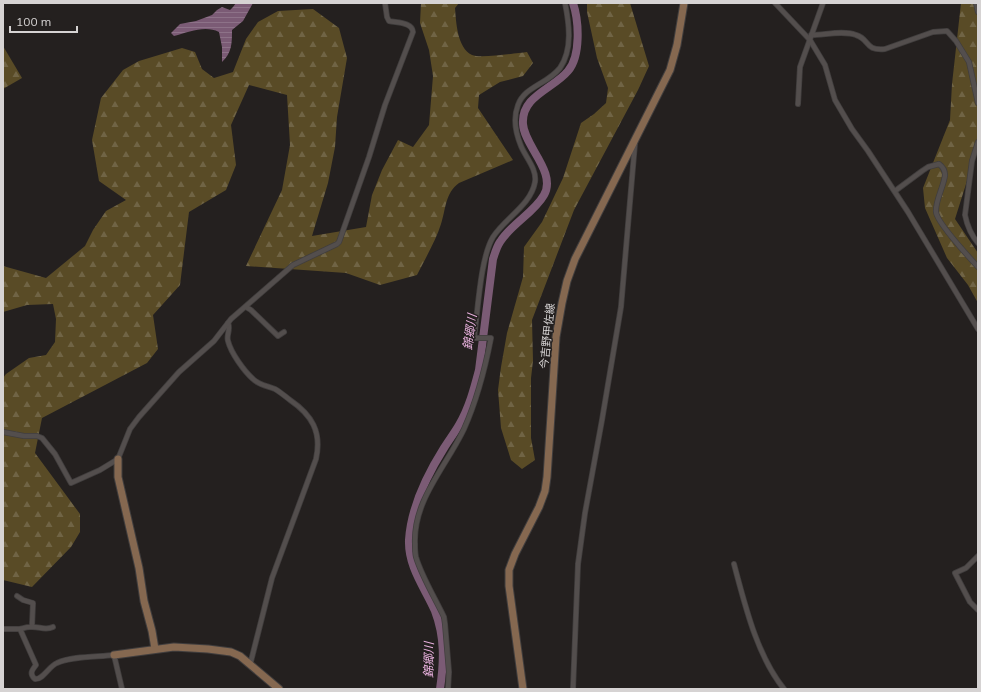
<svg xmlns="http://www.w3.org/2000/svg" width="981" height="692" font-family="Mulish,'Noto Sans JP',sans-serif">
  <style>
    .forest { fill: url(#forest-firs) }
    .water { fill: url(#water-rules) }
    .lines { fill: none; stroke-linecap: round; stroke-linejoin: round }
    .river { stroke: #7b5b75; stroke-width: 8 }
    .street-casing { stroke: #413e3e; stroke-width: 6 }
    .secondary-casing { stroke: #413e3e; stroke-width: 9 }
    .street { stroke: #534e4d; stroke-width: 4.5 }
    .secondary { stroke: #856850; stroke-width: 7 }
    .labels { text-anchor: middle; stroke-width: 3; stroke-linejoin: round; paint-order: stroke }
    .street-label { font-size: 11px; fill: #d6d3d3; stroke: #24201f }
    .water-label { font-size: 12px; font-style: italic; fill: #eab2df; stroke: #24201f }
  </style>
  <defs>
    <pattern id="forest-firs" width="22" height="20" patternUnits="userSpaceOnUse"><rect width="22" height="20" fill="#594b26"/><path d="M5 1l3.5 6h-7zM16 11l3.5 6h-7z" fill="#706445"/></pattern>
    <pattern id="water-rules" width="6" height="5" patternUnits="userSpaceOnUse"><rect width="6" height="5" fill="#7b5b75"/><path d="M0 2.5h6" fill="none" stroke="#8d7288"/></pattern>
  </defs>
  <rect width="100%" height="100%" fill="#24201f"/>
  <g class="forest">
    <path d="M 421,3 L 459,3 L 455,8 C 456,21 457,48 472,55 C 480,59 516,53 527,52 L 533,63 L 523,76 L 500,82 L 479,95 L 478,108 L 513,160 L 459,183 C 445,193 446,209 441,224 C 436,240 425,259 417,275 L 380,285 L 346,273 L 246,266 L 282,190 L 290,145 L 287,95 L 249,85 L 231,125 L 236,165 L 226,190 L 189,212 L 180,285 L 153,315 L 158,349 L 147,363 L 42,418 L 35,453 L 80,514 L 80,532 L 71,547 L 32,587 L 3,580 L 3,378 L 6,374 L 29,358 L 46,355 L 55,342 L 56,319 L 53,304 L 27,305 L 3,312 L 3,266 L 46,278 L 85,246 L 93,230 L 106,211 L 126,200 L 99,181 L 92,140 L 101,98 L 123,70 L 139,61 L 182,48 L 195,52 L 202,69 L 214,78 L 233,72 L 246,39 L 258,22 L 278,11 L 313,9 L 339,28 L 347,58 L 337,117 L 335,147 L 328,183 L 312,236 L 366,227 L 372,195 L 382,170 L 398,140 L 413,147 L 429,125 L 433,76 L 429,50 L 420,23 Z"/>
    <path d="M 587,3 L 630,3 L 649,66 L 638,90 L 574,210 L 532,320 L 533,361 L 531,378 L 531,438 L 535,460 L 522,469 L 511,460 L 501,428 L 498,390 L 501,367 L 507,333 L 523,277 L 524,247 L 542,222 L 563,178 L 581,123 L 594,114 L 606,103 L 608,88 L 597,58 L 587,12 Z"/>
    <path d="M 961,3 L 978,3 L 978,146 L 955,219 L 978,253 L 978,303 L 968,285 L 947,258 L 925,208 L 923,188 L 950,120 L 952,84 Z"/>
    <path d="M 3,46 L 22,78 L 3,89 Z"/>
  </g>
  <path class="water" d="M 236,3 L 253,3 L 243,21 L 232,30 C 232,43 232,53 222,62 L 222,47 L 219,32 C 205,25 189,32 174,36 L 171,33 L 180,24 L 196,21 L 212,15 L 217,10 L 222,7 L 230,10 L 233,7 Z"/>
  <g class="lines">
    <path class="river" d="M 440,689 C 444,662 445,637 435,611 C 425,588 408,567 409,540 C 411,507 427,475 444,448 C 449,440 455,432 459,425 C 469,408 474,389 479,370 L 493,259 C 495,253 497,246 500,242 C 511,224 534,213 544,195 C 557,172 524,146 523,124 C 521,96 553,89 568,71 C 581,56 579,21 573,3"/>
    <g class="street-casing">
      <g id="street">
        <path d="M 775,3 L 810,40 L 825,65 L 835,100 L 852,129 L 868,151 L 908,212 L 978,329"/>
        <path d="M 976,3 L 978,12"/>
        <path d="M 811,35 C 825,35 843,30 856,35 C 870,39 864,51 885,49 L 933,32 L 947,31 L 956,41 L 969,62 L 978,103"/>
        <path d="M 798,104 L 800,67 L 823,3"/>
        <path d="M 978,142 L 972,161 L 965,215 C 967,225 971,235 978,243"/>
        <path d="M 895,191 L 922,171 L 928,167 L 939,164 C 943,167 945,170 945,175 C 944,186 935,201 936,212 C 937,223 969,257 978,267"/>
        <path d="M 246,307 L 251,310 L 278,336 L 284,332"/>
        <path d="M 228,323 C 231,330 226,335 228,341 C 231,353 244,371 253,379 C 259,385 268,386 275,389 C 280,392 285,396 290,400 C 312,415 322,432 316,459 L 272,578 L 250,665"/>
        <path d="M 3,432 L 24,436 L 37,436 L 42,438 L 55,454 L 71,483 L 100,470 L 118,459 L 130,429 L 139,417 L 179,372 L 214,341 L 231,319 L 293,265 L 337,244 L 339,242 L 369,157 L 385,105 L 413,32 C 412,22 397,23 389,21 L 387,17 L 385,3"/>
        <path d="M 978,556 L 966,568 L 955,573 L 970,602 L 978,610"/>
        <path d="M 734,564 C 745,605 757,656 784,689"/>
        <path d="M 17,596 L 23,600 L 33,603 L 32,626"/>
        <path d="M 3,629 L 20,629 L 36,665 C 32,670 29,674 35,679 C 43,680 49,666 57,663 C 72,656 98,657 114,655 L 122,689"/>
        <path d="M 20,629 C 24,628 27,627 30,627 C 39,626 45,631 53,627"/>
        <path d="M 448,689 L 449,672 L 445,624 L 444,617 C 436,600 421,575 416,557 C 415,553 415,548 415,544 C 413,500 446,467 464,429 C 477,400 485,369 491,338 L 474,338 C 478,311 480,259 493,237 C 505,218 531,205 535,182 C 537,169 526,158 521,146 C 516,134 513,118 518,105 C 522,94 531,89 541,83 C 548,79 555,74 560,68 C 573,49 569,23 565,3"/>
        <path d="M 573,689 L 578,564 L 585,513 L 602,420 L 621,307 L 635,143"/>
      </g>
    </g>
    <g class="secondary-casing">
      <g id="secondary">
        <path d="M 118,459 L 118,477 L 139,568 L 144,601 L 152,631 L 155,649"/>
        <path d="M 114,655 L 174,647 L 208,649 L 231,652 L 240,656 L 279,689"/>
        <path d="M 523,689 L 509,586 L 509,570 L 515,554 L 539,507 L 545,491 L 547,477 L 556,337 L 562,303 L 567,281 L 575,259 L 670,70 L 677,45 L 684,3"/>
      </g>
    </g>
    <use href="#street" class="street"/>
    <use href="#secondary" class="secondary"/>
  </g>
  <g class="labels">
    <g class="street-label">
      <text transform="translate(547 336) rotate(-84)" y="4">今吉野甲佐線</text>
    </g>
    <g class="water-label">
      <text transform="translate(470 332) rotate(-82)" y="4">錦郷川</text>
      <text transform="translate(429 660) rotate(-89)" y="4">錦郷川</text>
    </g>
  </g>
  <rect width="981" height="692" fill="none" stroke="#d6d3d3" stroke-width="8"/>
  <path d="M10 26v6h67v-6" fill="none" stroke="#d6d3d3" stroke-width="2"/>
  <text x="16" y="26" font-size="12" fill="#d6d3d3" stroke="#24201f" stroke-width="3" paint-order="stroke">100 m</text>
</svg>
